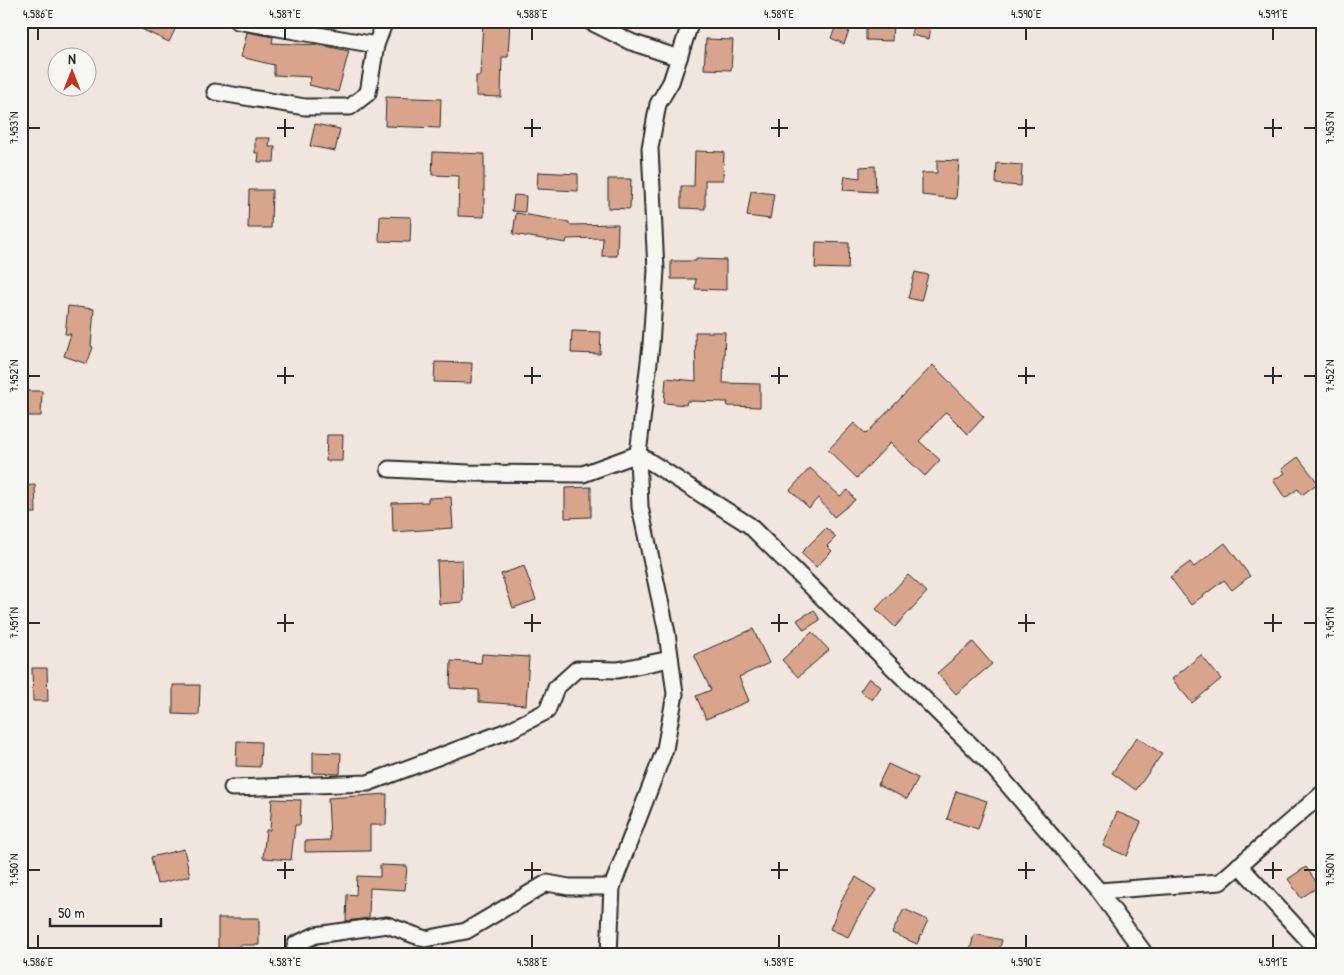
<svg xmlns="http://www.w3.org/2000/svg" width="1344" height="975" font-family="'Patrick Hand',sans-serif">
  <style>
    .building { fill: #d8a48c; stroke: #2b2b2b }
    .lines { fill: none; stroke-linecap: round; stroke-linejoin: round }
    .street-casing { stroke: #2b2b2b; stroke-width: 19 }
    .street { stroke: #f6f6f2; stroke-width: 15 }
    .ticks { fill: none; stroke: #2b2b2b; stroke-width: 2 }
    .neatline { fill: none; stroke: #2b2b2b; stroke-width: 2 }
    .ticks-label { font-size: 12px; text-anchor: middle; fill: #2b2b2b }
  </style>
  <rect width="100%" height="100%" fill="#f0e6de"/>
  <filter id="ink" filterUnits="userSpaceOnUse"><feTurbulence type="fractalNoise" baseFrequency=".02" numOctaves="2"/><feDisplacementMap in="SourceGraphic" scale="10" xChannelSelector="R" yChannelSelector="G"/><feConvolveMatrix kernelMatrix="1 2 1 2 8 2 1 2 1" color-interpolation-filters="sRGB"/></filter>
  <g filter="url(#ink)">
    <g class="building">
      <path d="M 124,21 L 179,21 L 169,42 Z"/>
      <path d="M 483,21 L 510,21 L 508,57 L 502,57 L 501,97 L 476,96 L 476,76 L 480,76 Z"/>
      <path d="M 838,21 L 853,21 L 844,44 L 831,38 Z"/>
      <path d="M 866,21 L 893,21 L 892,41 L 866,40 Z"/>
      <path d="M 914,21 L 932,21 L 929,39 L 911,35 Z"/>
      <path d="M 247,32 L 273,37 L 272,43 L 320,45 L 349,51 L 338,92 L 309,85 L 311,77 L 274,75 L 274,65 L 241,57 Z"/>
      <path d="M 706,39 L 733,40 L 731,70 L 704,69 Z"/>
      <path d="M 386,97 L 441,99 L 440,128 L 385,126 Z"/>
      <path d="M 315,124 L 340,129 L 335,151 L 310,146 Z"/>
      <path d="M 255,138 L 270,138 L 269,147 L 275,147 L 274,162 L 258,162 L 259,153 L 255,153 Z"/>
      <path d="M 695,151 L 724,152 L 723,180 L 705,180 L 705,209 L 681,208 L 681,186 L 694,186 Z"/>
      <path d="M 433,152 L 484,154 L 484,217 L 458,216 L 459,176 L 432,175 Z"/>
      <path d="M 937,160 L 959,161 L 956,199 L 922,195 L 922,173 L 937,173 Z"/>
      <path d="M 997,163 L 1022,165 L 1021,186 L 996,184 Z"/>
      <path d="M 875,166 L 876,192 L 843,190 L 845,176 L 860,178 L 860,167 Z"/>
      <path d="M 538,172 L 578,174 L 578,191 L 537,189 Z"/>
      <path d="M 608,179 L 631,179 L 630,209 L 608,208 Z"/>
      <path d="M 249,190 L 272,190 L 271,228 L 248,228 Z"/>
      <path d="M 751,191 L 774,194 L 770,219 L 747,216 Z"/>
      <path d="M 514,195 L 526,196 L 525,212 L 512,211 Z"/>
      <path d="M 516,213 L 569,222 L 569,225 L 618,224 L 617,256 L 602,256 L 603,238 L 567,239 L 566,243 L 513,234 Z"/>
      <path d="M 380,216 L 411,217 L 410,242 L 379,241 Z"/>
      <path d="M 816,242 L 849,243 L 848,269 L 815,268 Z"/>
      <path d="M 696,259 L 726,260 L 726,290 L 695,289 L 696,279 L 671,279 L 671,261 L 696,261 Z"/>
      <path d="M 915,272 L 928,275 L 921,301 L 908,298 Z"/>
      <path d="M 68,306 L 94,309 L 91,346 L 93,347 L 87,364 L 64,356 L 71,334 L 65,334 Z"/>
      <path d="M 572,331 L 601,332 L 600,354 L 571,353 Z"/>
      <path d="M 695,332 L 725,332 L 723,383 L 760,384 L 760,407 L 727,406 L 728,402 L 687,401 L 686,405 L 664,403 L 666,378 L 696,381 Z"/>
      <path d="M 435,362 L 472,363 L 471,383 L 434,382 Z"/>
      <path d="M 933,365 L 984,417 L 968,434 L 946,412 L 919,441 L 940,460 L 925,476 L 890,443 L 857,478 L 828,450 L 854,423 L 866,434 Z"/>
      <path d="M 21,391 L 42,391 L 41,416 L 21,416 Z"/>
      <path d="M 327,435 L 343,435 L 342,461 L 326,461 Z"/>
      <path d="M 1298,457 L 1318,483 L 1302,495 L 1298,489 L 1285,498 L 1273,480 L 1285,473 L 1282,469 Z"/>
      <path d="M 810,468 L 840,496 L 848,490 L 855,500 L 834,517 L 818,498 L 809,508 L 790,490 Z"/>
      <path d="M 35,485 L 36,513 L 21,513 L 21,486 Z"/>
      <path d="M 591,487 L 591,517 L 565,518 L 565,488 Z"/>
      <path d="M 451,497 L 453,528 L 393,532 L 392,503 L 428,502 L 428,498 Z"/>
      <path d="M 826,528 L 836,537 L 827,546 L 832,551 L 816,567 L 801,553 Z"/>
      <path d="M 1225,543 L 1250,576 L 1232,590 L 1224,580 L 1191,605 L 1170,577 L 1190,562 L 1194,567 Z"/>
      <path d="M 462,560 L 463,602 L 439,604 L 437,561 Z"/>
      <path d="M 524,566 L 536,600 L 513,608 L 501,574 Z"/>
      <path d="M 908,575 L 927,592 L 895,627 L 876,609 Z"/>
      <path d="M 814,610 L 820,620 L 804,630 L 797,620 Z"/>
      <path d="M 753,629 L 769,663 L 739,677 L 749,701 L 706,719 L 696,696 L 711,690 L 694,655 Z"/>
      <path d="M 812,632 L 829,650 L 798,677 L 782,660 Z"/>
      <path d="M 973,642 L 992,664 L 956,694 L 937,673 Z"/>
      <path d="M 482,654 L 529,657 L 526,705 L 479,702 L 479,690 L 450,688 L 451,661 L 481,663 Z"/>
      <path d="M 1201,655 L 1221,679 L 1192,703 L 1172,679 Z"/>
      <path d="M 32,668 L 47,668 L 48,701 L 33,701 Z"/>
      <path d="M 869,678 L 881,687 L 872,700 L 860,691 Z"/>
      <path d="M 173,685 L 200,685 L 199,715 L 173,714 Z"/>
      <path d="M 1137,737 L 1162,754 L 1136,790 L 1112,773 Z"/>
      <path d="M 237,741 L 261,742 L 260,767 L 236,766 Z"/>
      <path d="M 313,752 L 341,753 L 340,774 L 313,773 Z"/>
      <path d="M 888,764 L 918,778 L 907,799 L 878,785 Z"/>
      <path d="M 956,791 L 987,801 L 978,829 L 947,819 Z"/>
      <path d="M 387,794 L 386,825 L 370,825 L 370,851 L 305,852 L 305,841 L 330,840 L 328,798 Z"/>
      <path d="M 272,799 L 301,800 L 300,825 L 295,825 L 291,860 L 263,858 L 266,830 L 270,830 Z"/>
      <path d="M 1117,812 L 1141,822 L 1127,856 L 1103,846 Z"/>
      <path d="M 184,849 L 190,876 L 157,884 L 151,857 Z"/>
      <path d="M 380,865 L 407,866 L 405,890 L 370,888 L 369,918 L 346,921 L 347,894 L 356,895 L 357,876 L 380,877 Z"/>
      <path d="M 1306,867 L 1319,886 L 1301,898 L 1288,879 Z"/>
      <path d="M 856,877 L 876,890 L 858,917 L 848,937 L 830,929 L 844,895 Z"/>
      <path d="M 904,909 L 928,920 L 917,944 L 892,933 Z"/>
      <path d="M 218,918 L 259,918 L 259,945 L 239,945 L 239,954 L 218,954 Z"/>
      <path d="M 974,934 L 1002,940 L 998,954 L 970,951 Z"/>
    </g>
    <g class="lines">
      <g class="street-casing">
        <g id="street">
          <path d="M 237,21 L 376,45 L 385,21"/>
          <path d="M 589,21 L 631,42 L 679,58"/>
          <path d="M 215,92 L 305,107 L 350,107 L 368,93 L 376,45"/>
          <path d="M 389,469 L 469,473 L 583,474 L 638,454 L 749,525 L 989,763 L 1099,891 L 1145,954"/>
          <path d="M 232,788 L 368,783 L 510,730 L 547,711 L 556,688 L 577,669 L 618,670 L 670,659"/>
          <path d="M 1239,865 L 1321,954"/>
          <path d="M 1099,891 L 1220,882 L 1323,793"/>
          <path d="M 293,954 L 296,944 L 316,935 L 387,925 L 425,939 L 466,931 L 547,883 L 569,887 L 612,887"/>
          <path d="M 609,954 L 612,887 L 665,749 L 675,694 L 667,633 L 640,507 L 638,454 L 651,345 L 656,270 L 650,148 L 658,104 L 671,82 L 691,21"/>
        </g>
      </g>
      <use href="#street" class="street"/>
    </g>
  </g>
  <path class="ticks" d="M 38,28 L 38,40M 285,28 L 285,40M 532,28 L 532,40M 779,28 L 779,40M 1026,28 L 1026,40M 1273,28 L 1273,40M 285,119 L 285,137M 532,119 L 532,137M 779,119 L 779,137M 1026,119 L 1026,137M 1273,119 L 1273,137M 28,128 L 40,128M 277,128 L 294,128M 524,128 L 541,128M 771,128 L 788,128M 1018,128 L 1035,128M 1264,128 L 1282,128M 1304,128 L 1316,128M 285,367 L 285,384M 532,367 L 532,384M 779,367 L 779,384M 1026,367 L 1026,384M 1273,367 L 1273,384M 28,376 L 40,376M 277,376 L 294,376M 524,376 L 541,376M 771,376 L 788,376M 1018,376 L 1035,376M 1264,376 L 1282,376M 1304,376 L 1316,376M 285,614 L 285,632M 532,614 L 532,632M 779,614 L 779,632M 1026,614 L 1026,632M 1273,614 L 1273,632M 28,623 L 40,623M 277,623 L 294,623M 524,623 L 541,623M 771,623 L 788,623M 1018,623 L 1035,623M 1264,623 L 1282,623M 1304,623 L 1316,623M 285,862 L 285,879M 532,862 L 532,879M 779,862 L 779,879M 1026,862 L 1026,879M 1273,862 L 1273,879M 28,870 L 40,870M 277,870 L 294,870M 524,870 L 541,870M 771,870 L 788,870M 1018,870 L 1035,870M 1264,870 L 1282,870M 1304,870 L 1316,870M 38,935 L 38,948M 285,935 L 285,948M 532,935 L 532,948M 779,935 L 779,948M 1026,935 L 1026,948M 1273,935 L 1273,948"/>
  <rect width="1344" height="975" fill="none" stroke="#f6f6f2" stroke-width="55"/>
  <g transform="translate(72 72)"><circle r="24" fill="#f6f6f2" stroke="#a5a5a2"/>
  <path d="M0-4L9 19L0 12L-9 19Z" fill="#c8321e"/>
  <text y="-8" font-size="14" font-weight="bold" text-anchor="middle" fill="#2b2b2b">N</text>
  </g>
  <path d="M50 918v8h111v-8" fill="none" stroke="#2b2b2b" stroke-width="2.5"/>
  <text x="58" y="918" font-size="15" fill="#2b2b2b" stroke="#f6f6f2" stroke-width="4" paint-order="stroke">50 m</text>
  <rect x="28" y="28" width="1288" height="920" class="neatline"/>
  <g class="ticks-label">
    <text x="38" y="18">4.586°E</text>
    <text x="285" y="18">4.587°E</text>
    <text x="532" y="18">4.588°E</text>
    <text x="779" y="18">4.589°E</text>
    <text x="1026" y="18">4.590°E</text>
    <text x="1273" y="18">4.591°E</text>
    <text transform="translate(14 128) rotate(-90)" y="4">7.453°N</text>
    <text transform="translate(1330 128) rotate(-90)" y="4">7.453°N</text>
    <text transform="translate(14 376) rotate(-90)" y="4">7.452°N</text>
    <text transform="translate(1330 376) rotate(-90)" y="4">7.452°N</text>
    <text transform="translate(14 623) rotate(-90)" y="4">7.451°N</text>
    <text transform="translate(1330 623) rotate(-90)" y="4">7.451°N</text>
    <text transform="translate(14 870) rotate(-90)" y="4">7.450°N</text>
    <text transform="translate(1330 870) rotate(-90)" y="4">7.450°N</text>
    <text x="38" y="966">4.586°E</text>
    <text x="285" y="966">4.587°E</text>
    <text x="532" y="966">4.588°E</text>
    <text x="779" y="966">4.589°E</text>
    <text x="1026" y="966">4.590°E</text>
    <text x="1273" y="966">4.591°E</text>
  </g>
</svg>
